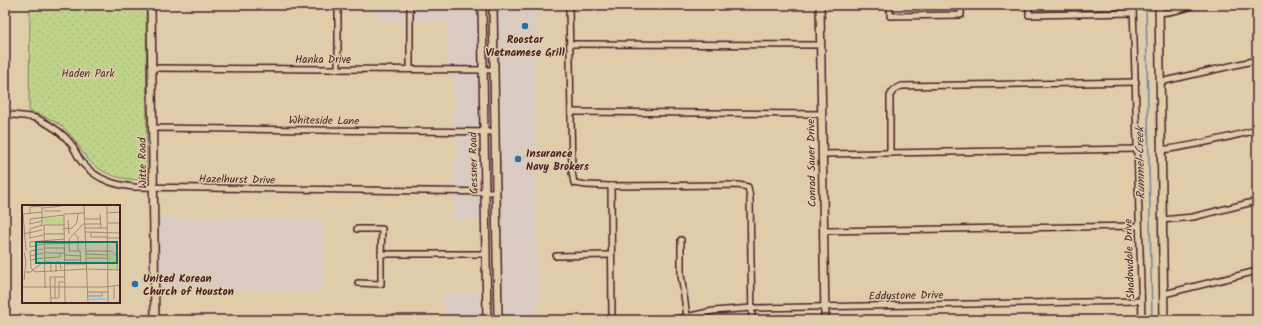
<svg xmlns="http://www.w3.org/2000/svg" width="1262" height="325" font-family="Kalam,sans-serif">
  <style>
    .built { fill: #d9cbc1 }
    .grass { fill: url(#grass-dots); stroke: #847a5a }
    .pitch { fill: #bfd48a; stroke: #847a5a }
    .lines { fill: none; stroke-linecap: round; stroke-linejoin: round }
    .stream { stroke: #7384a0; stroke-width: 1.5 }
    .street-casing { stroke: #4a1f2b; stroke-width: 8 }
    .secondary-casing { stroke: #4a1f2b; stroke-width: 10 }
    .street { stroke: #dfcdaa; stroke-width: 5 }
    .secondary { stroke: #dfcdaa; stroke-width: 7 }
    .poi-dot { fill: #1f6fb2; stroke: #dfcdaa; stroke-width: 1.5 }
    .labels { text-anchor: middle; stroke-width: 3; stroke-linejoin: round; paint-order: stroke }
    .poi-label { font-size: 11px; font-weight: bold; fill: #4a1f2b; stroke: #dfcdaa; text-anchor: start }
    .street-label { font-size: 11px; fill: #4a1f2b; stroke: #dfcdaa }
    .park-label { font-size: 11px; fill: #563134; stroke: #dfcdaa }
    .water-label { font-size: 12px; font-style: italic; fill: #543848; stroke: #dfcdaa }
    .inset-river { fill: none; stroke: #8fc8ee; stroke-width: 2 }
    .inset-road { fill: none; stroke: #a38777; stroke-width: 1 }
    .view { fill: #0f766e; fill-opacity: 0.15; stroke: #0f766e; stroke-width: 2 }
    .inset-edge { fill: none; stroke: #4a1f2b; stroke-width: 2 }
  </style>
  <defs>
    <pattern id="grass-dots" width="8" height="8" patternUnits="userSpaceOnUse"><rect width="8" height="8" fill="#bfd48a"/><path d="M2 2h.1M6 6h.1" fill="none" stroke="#a6b677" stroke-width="1.8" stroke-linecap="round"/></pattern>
  </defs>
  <rect width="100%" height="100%" fill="#dfcdaa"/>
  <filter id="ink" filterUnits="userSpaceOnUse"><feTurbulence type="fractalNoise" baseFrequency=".025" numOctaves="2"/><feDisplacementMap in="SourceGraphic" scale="8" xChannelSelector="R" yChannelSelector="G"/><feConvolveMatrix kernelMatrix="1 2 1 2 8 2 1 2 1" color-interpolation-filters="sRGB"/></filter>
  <g filter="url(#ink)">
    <g class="built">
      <path d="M 375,5 L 477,5 L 480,220 L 453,220 L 453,162 L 457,162 L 458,135 L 453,128 L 453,72 L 447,67 L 447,22 L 375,21 Z"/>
      <path d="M 498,5 L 535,5 L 538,320 L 503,320 Z"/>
      <path d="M 159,217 L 323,219 L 324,292 L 160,289 Z"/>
      <path d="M 481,292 L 482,320 L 444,320 L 443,293 Z"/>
    </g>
    <path class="grass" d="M 30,5 L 146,5 L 147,180 C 125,180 104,177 88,159 C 79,148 73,136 63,127 C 53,119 41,115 29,111 Z"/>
    <path class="pitch" d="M 5,246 L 8,315 L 5,316 Z"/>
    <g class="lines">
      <path class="stream" d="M 1146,5 L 1152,320"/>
      <g class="street-casing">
        <g id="street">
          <path d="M 338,5 L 338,69"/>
          <path d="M 569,5 L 572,172 L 574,183 L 586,185 L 611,186 L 738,185 L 748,187 L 750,198 L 752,320"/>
          <path d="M 890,5 L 890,16 L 961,15 L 961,5"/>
          <path d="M 1029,5 L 1029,15 L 1133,13"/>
          <path d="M 1133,5 L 1142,320"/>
          <path d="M 1159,13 C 1172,12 1182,10 1194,5"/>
          <path d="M 570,44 L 821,45"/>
          <path d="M 152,68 L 494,70"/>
          <path d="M 410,69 L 410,7"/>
          <path d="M 1160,82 L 1257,60"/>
          <path d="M 571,112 L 822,114"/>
          <path d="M 5,114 C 16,116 28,115 38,119 C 51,125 64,134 72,145 C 76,152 79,160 85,166 C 99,180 115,185 134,187 L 496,192"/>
          <path d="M 152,128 L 495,132"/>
          <path d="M 1161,150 C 1194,146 1225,138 1257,130"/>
          <path d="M 890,153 L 890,96 C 893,90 895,88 902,86 L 1136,82"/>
          <path d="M 823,154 L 1138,149"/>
          <path d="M 611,186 L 612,320"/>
          <path d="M 1162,220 L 1193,217 L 1257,201"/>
          <path d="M 357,229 L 382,229 L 381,254"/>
          <path d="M 824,231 L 1139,226"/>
          <path d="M 681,240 L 681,275 L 687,316"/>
          <path d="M 556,256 L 611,255"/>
          <path d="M 358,283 L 381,284 L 381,254 L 486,254"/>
          <path d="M 1164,294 L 1257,271"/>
          <path d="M 672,320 L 713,311 L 752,308 L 1141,301"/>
        </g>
      </g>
      <g class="secondary-casing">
        <g id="secondary">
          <path d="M 151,5 L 155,320"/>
          <path d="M 482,5 L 487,320"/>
          <path d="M 493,5 L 498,320"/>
          <path d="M 820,5 L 825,320"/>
          <path d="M 1159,5 L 1164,320"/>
        </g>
      </g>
      <use href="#street" class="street"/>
      <use href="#secondary" class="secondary"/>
    </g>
  </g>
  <g class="poi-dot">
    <circle cx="525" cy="26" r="4"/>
    <circle cx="518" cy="159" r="4"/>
    <circle cx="135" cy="284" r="4"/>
  </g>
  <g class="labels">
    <g class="poi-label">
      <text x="525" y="43" text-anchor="middle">Roostar<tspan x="525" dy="13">Vietnamese Grill</tspan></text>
      <text x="526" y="157">Insurance<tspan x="526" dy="13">Navy Brokers</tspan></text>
      <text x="143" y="282">United Korean<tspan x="143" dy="13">Church of Houston</tspan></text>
    </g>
    <g class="street-label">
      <text x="323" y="63">Hanka Drive</text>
      <text transform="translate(324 120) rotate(1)" y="4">Whiteside Lane</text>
      <text transform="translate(142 163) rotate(-91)" y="4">Witte Road</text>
      <text transform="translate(473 163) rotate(-91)" y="4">Gessner Road</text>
      <text transform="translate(811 163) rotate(-91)" y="4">Conrad Sauer Drive</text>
      <text transform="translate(237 179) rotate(1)" y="4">Hazelhurst Drive</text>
      <text transform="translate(1129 259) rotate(-92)" y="4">Shadowdale Drive</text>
      <text transform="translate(906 295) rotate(-1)" y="4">Eddystone Drive</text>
    </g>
    <g class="park-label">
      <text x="88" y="77">Haden Park</text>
    </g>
    <g class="water-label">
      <text transform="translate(1140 163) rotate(-91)" y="4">Rummel Creek</text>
    </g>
  </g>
  <g transform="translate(22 205)">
    <rect width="98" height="98" fill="#dfcdaa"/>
    <path d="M 22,13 L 42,13 L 42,20 L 22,20 ZM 86,46 L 93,51 L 93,64 L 86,64 Z" fill="#bfd48a"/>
    <path class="inset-river" d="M 67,94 L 85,94"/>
    <path class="inset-road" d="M 20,0 L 20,21M 62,0 L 66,98M 85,0 L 86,98M 21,3 L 39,1M 22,6 L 39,6M 85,8 L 98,7M 1,9 L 4,46M 1,9 L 20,7M 8,9 L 8,2 L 20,1M 78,9 L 79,23M 63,14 L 78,14M 46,15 L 47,29M 20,16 L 8,19 L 8,14 L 42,10M 85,18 L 98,18M 20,20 L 8,24 L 8,33 L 21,30M 63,23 L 85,23M 40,24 L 50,23 L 55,17 L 56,8M 63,27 L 98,28M 52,28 L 56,32 L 56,46M 69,28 L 69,32 L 85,32M 1,29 L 20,25M 22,29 L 42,29M 85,33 L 98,33M 21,39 L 8,42 L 8,37 L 42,34M 22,39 L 85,37M 22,43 L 42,43M 8,46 L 9,63 L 13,67 L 64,64M 8,46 L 21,44M 63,46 L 89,46 L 95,51 L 95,65M 2,47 L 4,57 L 2,75M 22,48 L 43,48M 64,49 L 85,50M 43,50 L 59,51M 8,51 L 21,48M 23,53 L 38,52 L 38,48M 64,53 L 85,53M 9,55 L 21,53M 43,55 L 59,55M 23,57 L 29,57 L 29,67M 43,59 L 64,59M 59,59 L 58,46 L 47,46 L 47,34 L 61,19 L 79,19M 64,64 L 98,65M 4,67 L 9,67 L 21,57M 34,67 L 34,57 L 38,57 L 39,64M 33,72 L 33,93M 92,81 L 92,94M 0,82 L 83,82 L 98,80M 23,83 L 22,20 L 42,20M 65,87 L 86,87M 65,91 L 80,91 L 80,87M 29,93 L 37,93 L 37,77 L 43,77M 29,98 L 28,72 L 43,72M 43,98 L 42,9 L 62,8"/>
    <path class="view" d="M 14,37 L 95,37 L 95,58 L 14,58 Z"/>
    <rect width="98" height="98" class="inset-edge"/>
  </g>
  <rect width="1262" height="325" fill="none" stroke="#dfcdaa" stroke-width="20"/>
  <rect x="10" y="10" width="1242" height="305" fill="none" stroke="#4a1f2b" stroke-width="1.5" filter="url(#ink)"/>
</svg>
